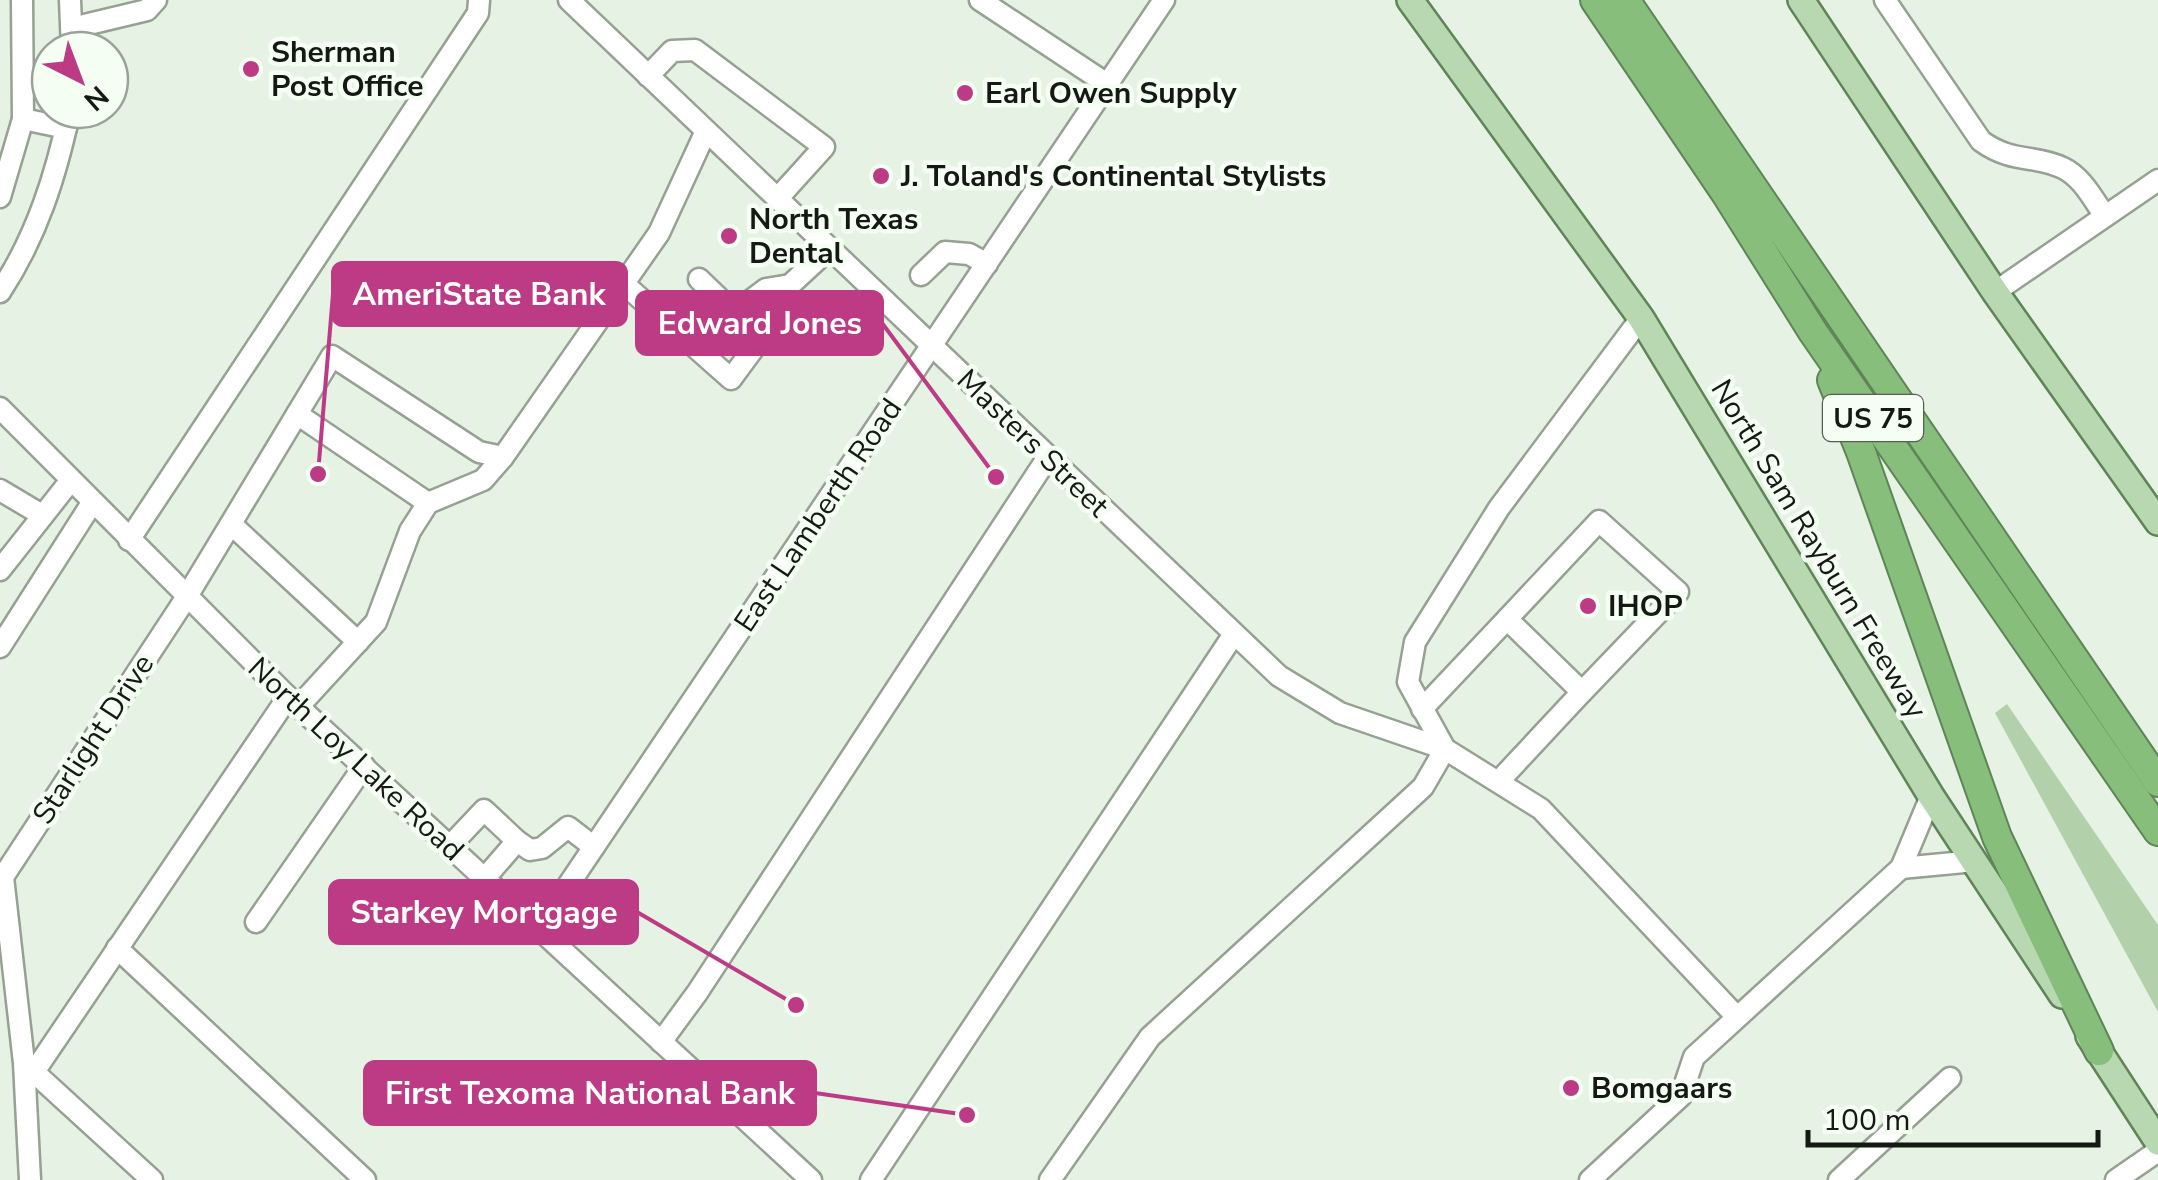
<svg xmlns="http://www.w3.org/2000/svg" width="2158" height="1180" font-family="'Nunito Sans',sans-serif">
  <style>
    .grass { fill: #b2d1ab }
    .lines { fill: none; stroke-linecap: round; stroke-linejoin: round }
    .minor-casing { stroke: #96a093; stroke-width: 25 }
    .major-casing { stroke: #5f8457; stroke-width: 30 }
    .highway-casing { stroke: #5f8457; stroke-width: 32 }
    .minor { stroke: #fff; stroke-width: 20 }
    .major { stroke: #b7d8b0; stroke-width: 25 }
    .highway { stroke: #87be7b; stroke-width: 28 }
    .poi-dot { fill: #bd3b84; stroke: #f5fef3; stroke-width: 4 }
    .labels { text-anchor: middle; stroke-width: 9; stroke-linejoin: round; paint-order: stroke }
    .shield { fill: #f5fef3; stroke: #585e57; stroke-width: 2.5 }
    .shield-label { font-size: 28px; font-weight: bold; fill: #151914 }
    .poi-label { font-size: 30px; font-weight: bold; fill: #151914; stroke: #f5fef3; text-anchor: start }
    .street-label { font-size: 30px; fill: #151914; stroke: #f5fef3 }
    .leader { fill: none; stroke: #bd3b84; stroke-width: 4 }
    .callout-dot { fill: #bd3b84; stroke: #f5fef3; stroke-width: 4 }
    .callout { fill: #bd3b84; stroke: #bd3b84; stroke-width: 4 }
    .callout-label { font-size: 32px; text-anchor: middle; font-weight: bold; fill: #fff }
  </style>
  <rect width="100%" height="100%" fill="#e6f2e4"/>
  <path class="grass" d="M 2007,704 L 2158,925 L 2158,1012 L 1995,713 Z"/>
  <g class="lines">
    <g class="minor-casing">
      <g id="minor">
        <path d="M 22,0 L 23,119 L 66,128"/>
        <path d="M 70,0 L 72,50"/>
        <path d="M 569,0 L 1279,676 L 1340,713 L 1445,749"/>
        <path d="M 980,0 L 1107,84"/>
        <path d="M 1885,0 L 1981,141 C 2013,164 2034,154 2063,168 C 2082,177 2093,199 2105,216"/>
        <path d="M 72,28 L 147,10 L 156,0"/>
        <path d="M 648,76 L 672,51 L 695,50 L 824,147 L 777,199"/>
        <path d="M 0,197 L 23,119"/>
        <path d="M 921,275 L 945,252 L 969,254 L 987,264"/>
        <path d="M 699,279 L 726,305 L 738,310 L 766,289 L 790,285 L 829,249"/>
        <path d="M 624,284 L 731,379 L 779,314 L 790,285"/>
        <path d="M 0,292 C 37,236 56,175 70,110"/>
        <path d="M 1995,292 L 2158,180"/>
        <path d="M 0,408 L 288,697 L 811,1180"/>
        <path d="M 297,414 L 428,503"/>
        <path d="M 0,490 L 42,515"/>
        <path d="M 231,524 L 358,642"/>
        <path d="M 129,540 L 478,13 L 479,0"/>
        <path d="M 0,570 L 71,480"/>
        <path d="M 1507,619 L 1599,521 L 1678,592 L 1582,692"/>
        <path d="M 0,647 L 92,503"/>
        <path d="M 298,707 L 376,622 L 410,531 L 428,503 L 483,480 L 503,457"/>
        <path d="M 1422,709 L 1507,619 L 1582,692 L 1499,781"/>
        <path d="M 1445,749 L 1408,682 L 1415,642 L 1499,508 L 1641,318"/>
        <path d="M 517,841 L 530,850 L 542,848 L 568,827 L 594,847"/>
        <path d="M 449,847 L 484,810 L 517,841 L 484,879"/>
        <path d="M 1901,868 L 1975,861"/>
        <path d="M 256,922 L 364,766"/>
        <path d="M 538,930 L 1164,0"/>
        <path d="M 117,948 L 365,1180"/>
        <path d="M 661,1042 L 697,993 L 1048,457"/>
        <path d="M 25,1064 L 152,1180"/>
        <path d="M 34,1072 L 288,697"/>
        <path d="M 30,1180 L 24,1063 L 3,877 L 186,598 L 332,356 L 479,452 L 503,457 L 659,233 L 706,131"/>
        <path d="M 871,1180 L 1234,634"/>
        <path d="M 1050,1180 L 1150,1037 L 1423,787 L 1445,749 L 1541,809 L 1736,1016"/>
        <path d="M 1590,1180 L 1681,1096 L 1694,1057 L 1901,868 L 1931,796"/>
        <path d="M 1839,1180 L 1950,1078"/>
        <path d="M 2116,1180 L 2158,1151"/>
      </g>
    </g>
    <g class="major-casing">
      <g id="major">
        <path d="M 1410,0 L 1641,318 L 1931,796 L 2062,995"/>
        <path d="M 1801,0 L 1995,292 L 2158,522"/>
        <path d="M 2089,1036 L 2158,1142"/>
      </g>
    </g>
    <g class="highway-casing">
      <g id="highway">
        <path d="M 1595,0 L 1727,195 L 1813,332 L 2158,831"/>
        <path d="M 1625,0 L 2158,782"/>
        <path d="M 1832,380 L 1861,452 L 1997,837 L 2099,1051"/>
      </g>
    </g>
    <use href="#minor" class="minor"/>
    <use href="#major" class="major"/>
    <use href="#highway" class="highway"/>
  </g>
  <g class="poi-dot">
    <circle cx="251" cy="69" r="10"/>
    <circle cx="965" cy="93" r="10"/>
    <circle cx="881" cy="176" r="10"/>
    <circle cx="729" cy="236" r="10"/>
    <circle cx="1588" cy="606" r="10"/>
    <circle cx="1571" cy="1088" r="10"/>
  </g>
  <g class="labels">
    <rect class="shield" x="1823" y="395" width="100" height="46" rx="8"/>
    <g class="shield-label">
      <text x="1873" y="428">US 75</text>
    </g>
    <g class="poi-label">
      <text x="271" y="62">Sherman<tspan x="271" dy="34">Post Office</tspan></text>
      <text x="985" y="103">Earl Owen Supply</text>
      <text x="901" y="186">J. Toland's Continental Stylists</text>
      <text x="749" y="229">North Texas<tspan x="749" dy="34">Dental</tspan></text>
      <text x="1608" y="616">IHOP</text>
      <text x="1591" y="1098">Bomgaars</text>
    </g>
    <g class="street-label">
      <text transform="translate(1033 443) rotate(44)" y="10">Masters Street</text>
      <text transform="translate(818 515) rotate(-56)" y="10">East Lamberth Road</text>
      <text transform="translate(1819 549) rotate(59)" y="10">North Sam Rayburn Freeway</text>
      <text transform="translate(93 739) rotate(-57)" y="10">Starlight Drive</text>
      <text transform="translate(356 759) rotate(43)" y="10">North Loy Lake Road</text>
    </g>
  </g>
  <path class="leader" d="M318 474L333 294M996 477L882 323M796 1005L637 912M967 1115L815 1093"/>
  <g class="callout-dot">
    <circle cx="318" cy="474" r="10"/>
    <circle cx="996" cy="477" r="10"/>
    <circle cx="796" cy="1005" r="10"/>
    <circle cx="967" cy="1115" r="10"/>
  </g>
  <g class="callout">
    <rect x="333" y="263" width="293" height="62" rx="10"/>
    <rect x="637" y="292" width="245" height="62" rx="10"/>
    <rect x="330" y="881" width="307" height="62" rx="10"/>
    <rect x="365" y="1062" width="450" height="62" rx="10"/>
  </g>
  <g class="callout-label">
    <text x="479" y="305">AmeriState Bank</text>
    <text x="760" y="334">Edward Jones</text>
    <text x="484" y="923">Starkey Mortgage</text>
    <text x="590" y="1104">First Texoma National Bank</text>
  </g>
  <g transform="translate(80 80) rotate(138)"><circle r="48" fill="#f5fef3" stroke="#9ba29a" stroke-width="2.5"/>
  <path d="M0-8L18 38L0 25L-18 38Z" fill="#bd3b84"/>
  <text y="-15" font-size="28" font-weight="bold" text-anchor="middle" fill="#151914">N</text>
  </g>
  <path d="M1808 1130v15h290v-15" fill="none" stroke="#151914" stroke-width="5"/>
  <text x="1823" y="1130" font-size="30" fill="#151914" stroke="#f5fef3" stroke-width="8" paint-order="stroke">100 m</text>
</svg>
